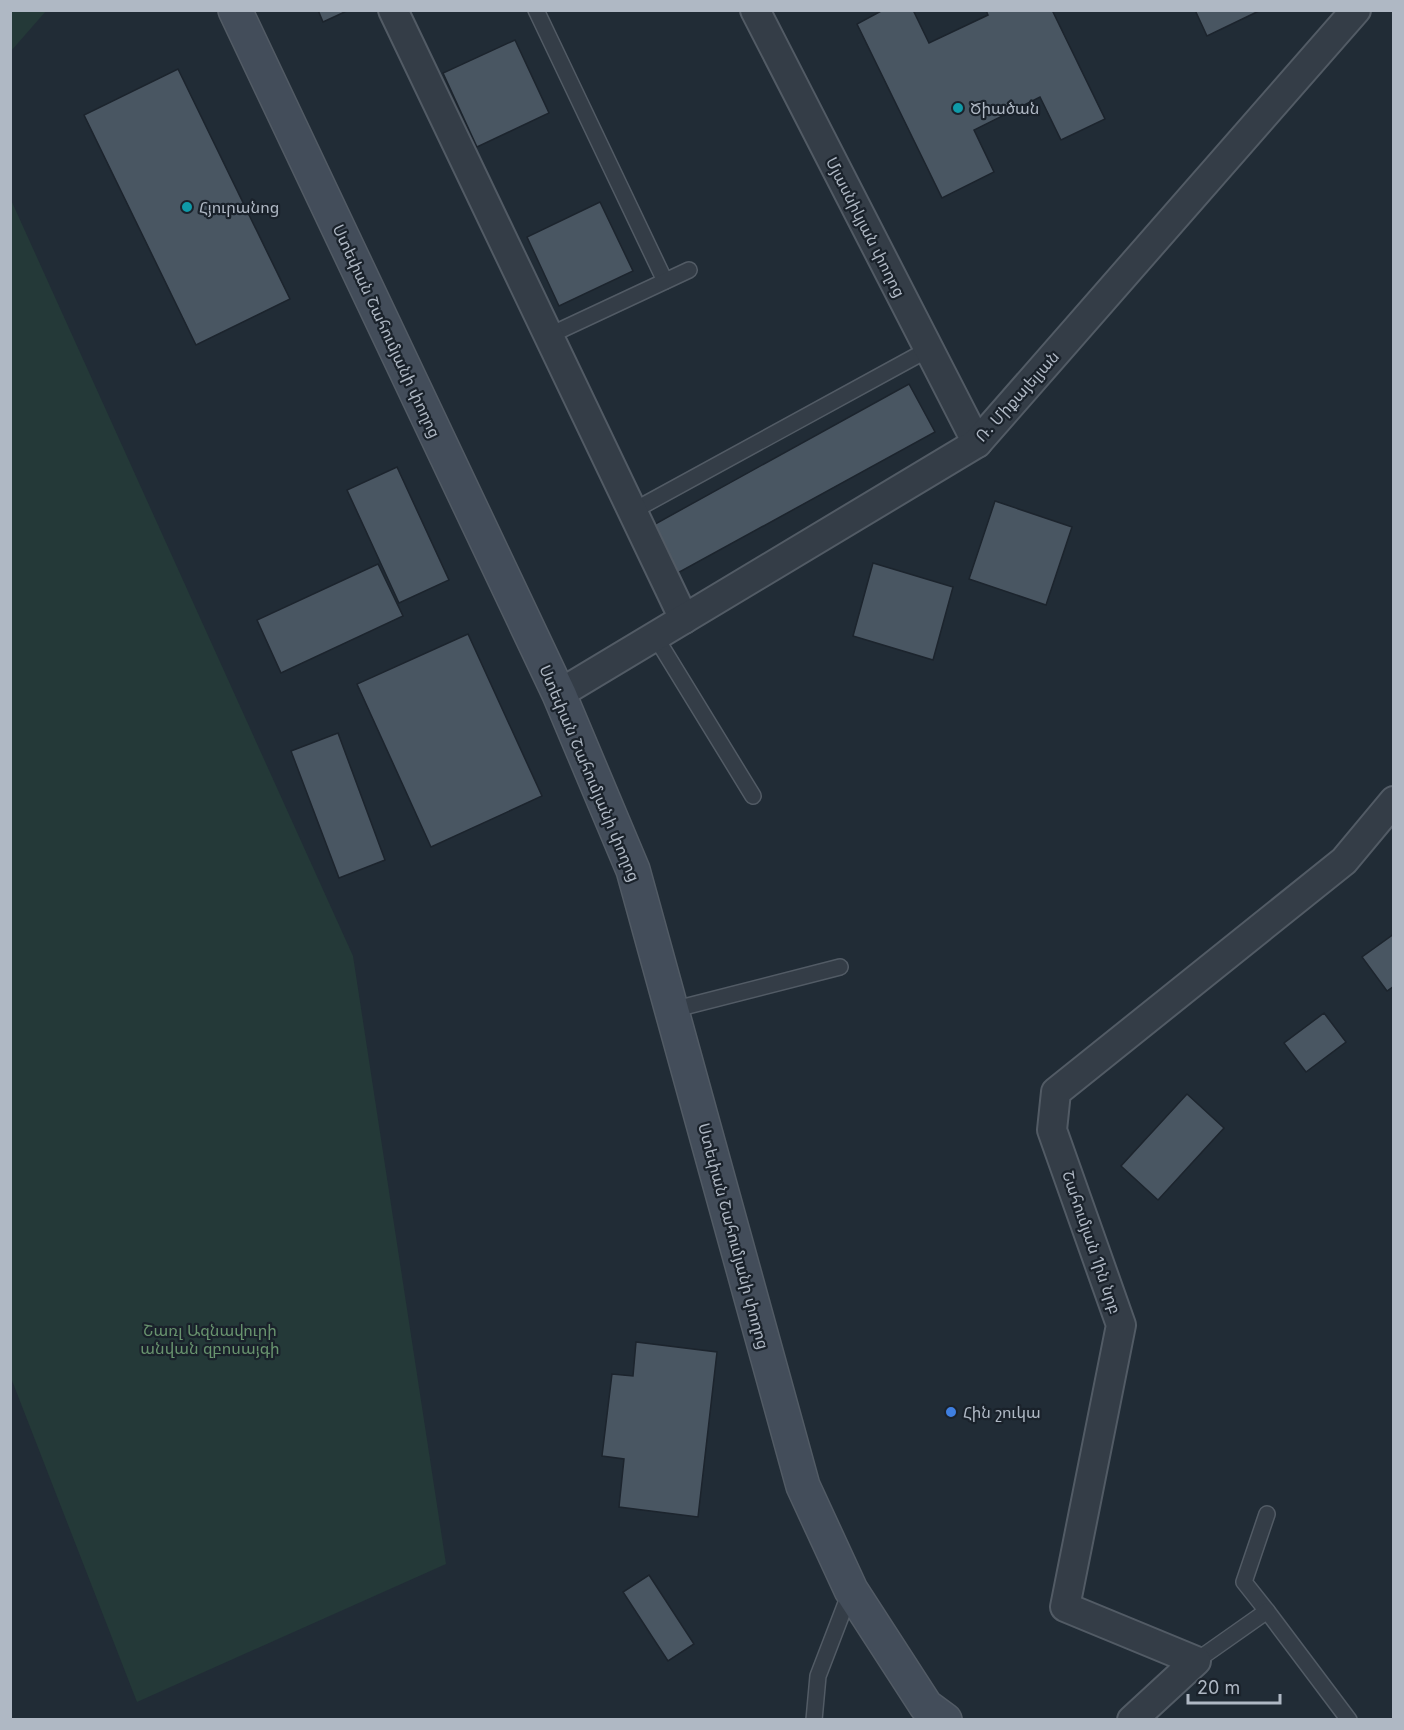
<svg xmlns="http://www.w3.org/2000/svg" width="1404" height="1730" font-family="Inter,'Noto Sans Armenian',sans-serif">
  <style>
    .green { fill: #243938 }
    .building { fill: #495662; stroke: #1c242d; stroke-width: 1.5 }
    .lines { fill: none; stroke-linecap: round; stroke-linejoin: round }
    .service-casing { stroke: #525b65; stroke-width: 18 }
    .minor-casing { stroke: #525b65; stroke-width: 32 }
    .secondary-casing { stroke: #525b65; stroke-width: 36 }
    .service { stroke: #343d47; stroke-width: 15 }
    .minor { stroke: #343d47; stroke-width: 28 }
    .secondary { stroke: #434d5a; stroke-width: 33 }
    .culture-dot { fill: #0f9aa8; stroke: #1a222b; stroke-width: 2 }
    .shop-dot { fill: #3f7fe0; stroke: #1a222b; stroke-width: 2 }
    .labels { text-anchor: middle; stroke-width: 4.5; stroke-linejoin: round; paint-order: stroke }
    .poi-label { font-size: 16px; fill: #afb8c4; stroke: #1a222b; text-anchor: start }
    .street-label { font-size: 16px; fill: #afb8c4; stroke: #1a222b }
    .park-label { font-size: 16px; fill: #68936e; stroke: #1a222b }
  </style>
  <rect width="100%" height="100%" fill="#212c36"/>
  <g class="green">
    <path d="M 11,10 L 46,11 L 11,51 L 10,11 Z"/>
    <path d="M 11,200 L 353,956 L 446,1564 L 137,1702 L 11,1378 Z"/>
  </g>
  <g class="building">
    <path d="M 318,10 L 349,10 L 323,22 Z"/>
    <path d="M 883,10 L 913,10 L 929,43 L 988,15 L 986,10 L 1052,10 L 1105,119 L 1061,140 L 1040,97 L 974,130 L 994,172 L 942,198 L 857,24 Z"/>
    <path d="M 1195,10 L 1261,10 L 1207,36 Z"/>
    <path d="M 515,40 L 549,113 L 477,147 L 443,73 Z"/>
    <path d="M 178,69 L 290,299 L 196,345 L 84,115 Z"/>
    <path d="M 600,202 L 633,271 L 559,306 L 527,237 Z"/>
    <path d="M 909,384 L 935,432 L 674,575 L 648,528 Z"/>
    <path d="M 397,467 L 449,580 L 399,603 L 347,490 Z"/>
    <path d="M 995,501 L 1072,527 L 1046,605 L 969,579 Z"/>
    <path d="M 873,563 L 953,587 L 933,660 L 853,636 Z"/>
    <path d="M 378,564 L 403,616 L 281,673 L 257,620 Z"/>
    <path d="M 468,634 L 542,796 L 431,847 L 357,684 Z"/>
    <path d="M 338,733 L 385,860 L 339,878 L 291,751 Z"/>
    <path d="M 1394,934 L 1394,986 L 1387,991 L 1362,957 Z"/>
    <path d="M 1324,1013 L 1346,1042 L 1306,1072 L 1284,1043 Z"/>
    <path d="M 1187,1094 L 1224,1128 L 1158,1200 L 1121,1166 Z"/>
    <path d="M 636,1342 L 717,1352 L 698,1517 L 619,1507 L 624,1459 L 602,1456 L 612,1374 L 633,1376 Z"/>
    <path d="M 649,1575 L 694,1644 L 668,1661 L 623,1592 Z"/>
  </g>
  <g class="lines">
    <g class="service-casing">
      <g id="service">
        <path d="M 536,10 L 665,281"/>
        <path d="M 548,336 L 689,270"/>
        <path d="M 631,512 L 929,349"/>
        <path d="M 655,636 L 753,796"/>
        <path d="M 672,1010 L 840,967"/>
        <path d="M 1267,1611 L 1244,1582 L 1267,1514"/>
        <path d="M 1196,1661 L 1267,1611 L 1349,1720"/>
        <path d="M 814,1720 L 818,1676 L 851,1590"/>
      </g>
    </g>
    <g class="minor-casing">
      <g id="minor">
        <path d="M 393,10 L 684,619"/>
        <path d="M 755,10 L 977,443"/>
        <path d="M 559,694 L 977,443 L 1356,10"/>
        <path d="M 1132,1720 L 1196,1661 L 1065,1607 L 1121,1325 L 1052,1130 L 1056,1092 L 1344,861 L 1394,801"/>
      </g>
    </g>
    <g class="secondary-casing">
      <path id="secondary" d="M 235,10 L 559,694 L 633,870 L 803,1486 L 851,1590 L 926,1706 L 945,1720"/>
    </g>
    <use href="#service" class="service"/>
    <use href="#minor" class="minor"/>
    <use href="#secondary" class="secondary"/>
  </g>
  <g class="culture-dot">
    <circle cx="958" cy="108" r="6"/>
    <circle cx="187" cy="207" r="6"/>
  </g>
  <circle class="shop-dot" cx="951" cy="1412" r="6"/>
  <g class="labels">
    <g class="poi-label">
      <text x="970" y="114">Ծիածան</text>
      <text x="199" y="213">Հյուրանոց</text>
      <text x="963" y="1418">Հին շուկա</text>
    </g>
    <g class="street-label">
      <text transform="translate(866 227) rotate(63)" y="6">Մյասնիկյան փողոց</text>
      <text transform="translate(387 331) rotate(65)" y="6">Ստեփան Շահումյանի փողոց</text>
      <text transform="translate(1017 396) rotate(-48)" y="6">Ռ․ Միքայելյան</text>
      <text transform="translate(590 773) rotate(67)" y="6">Ստեփան Շահումյանի փողոց</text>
      <text transform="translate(734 1236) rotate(75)" y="6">Ստեփան Շահումյանի փողոց</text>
      <text transform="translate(1092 1242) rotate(71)" y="6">Շահումյան 1ին նրբ</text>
    </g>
    <g class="park-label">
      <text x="210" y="1336">Շառլ Ազնավուրի<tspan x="210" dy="18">անվան զբոսայգի</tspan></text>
    </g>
  </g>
  <rect width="1404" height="1730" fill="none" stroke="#afb8c4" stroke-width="24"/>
  <path d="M1188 1694v9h92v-9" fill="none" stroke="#afb8c4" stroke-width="3"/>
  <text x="1197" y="1694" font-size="18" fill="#afb8c4" stroke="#1a222b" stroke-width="4.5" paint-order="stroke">20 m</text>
</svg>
